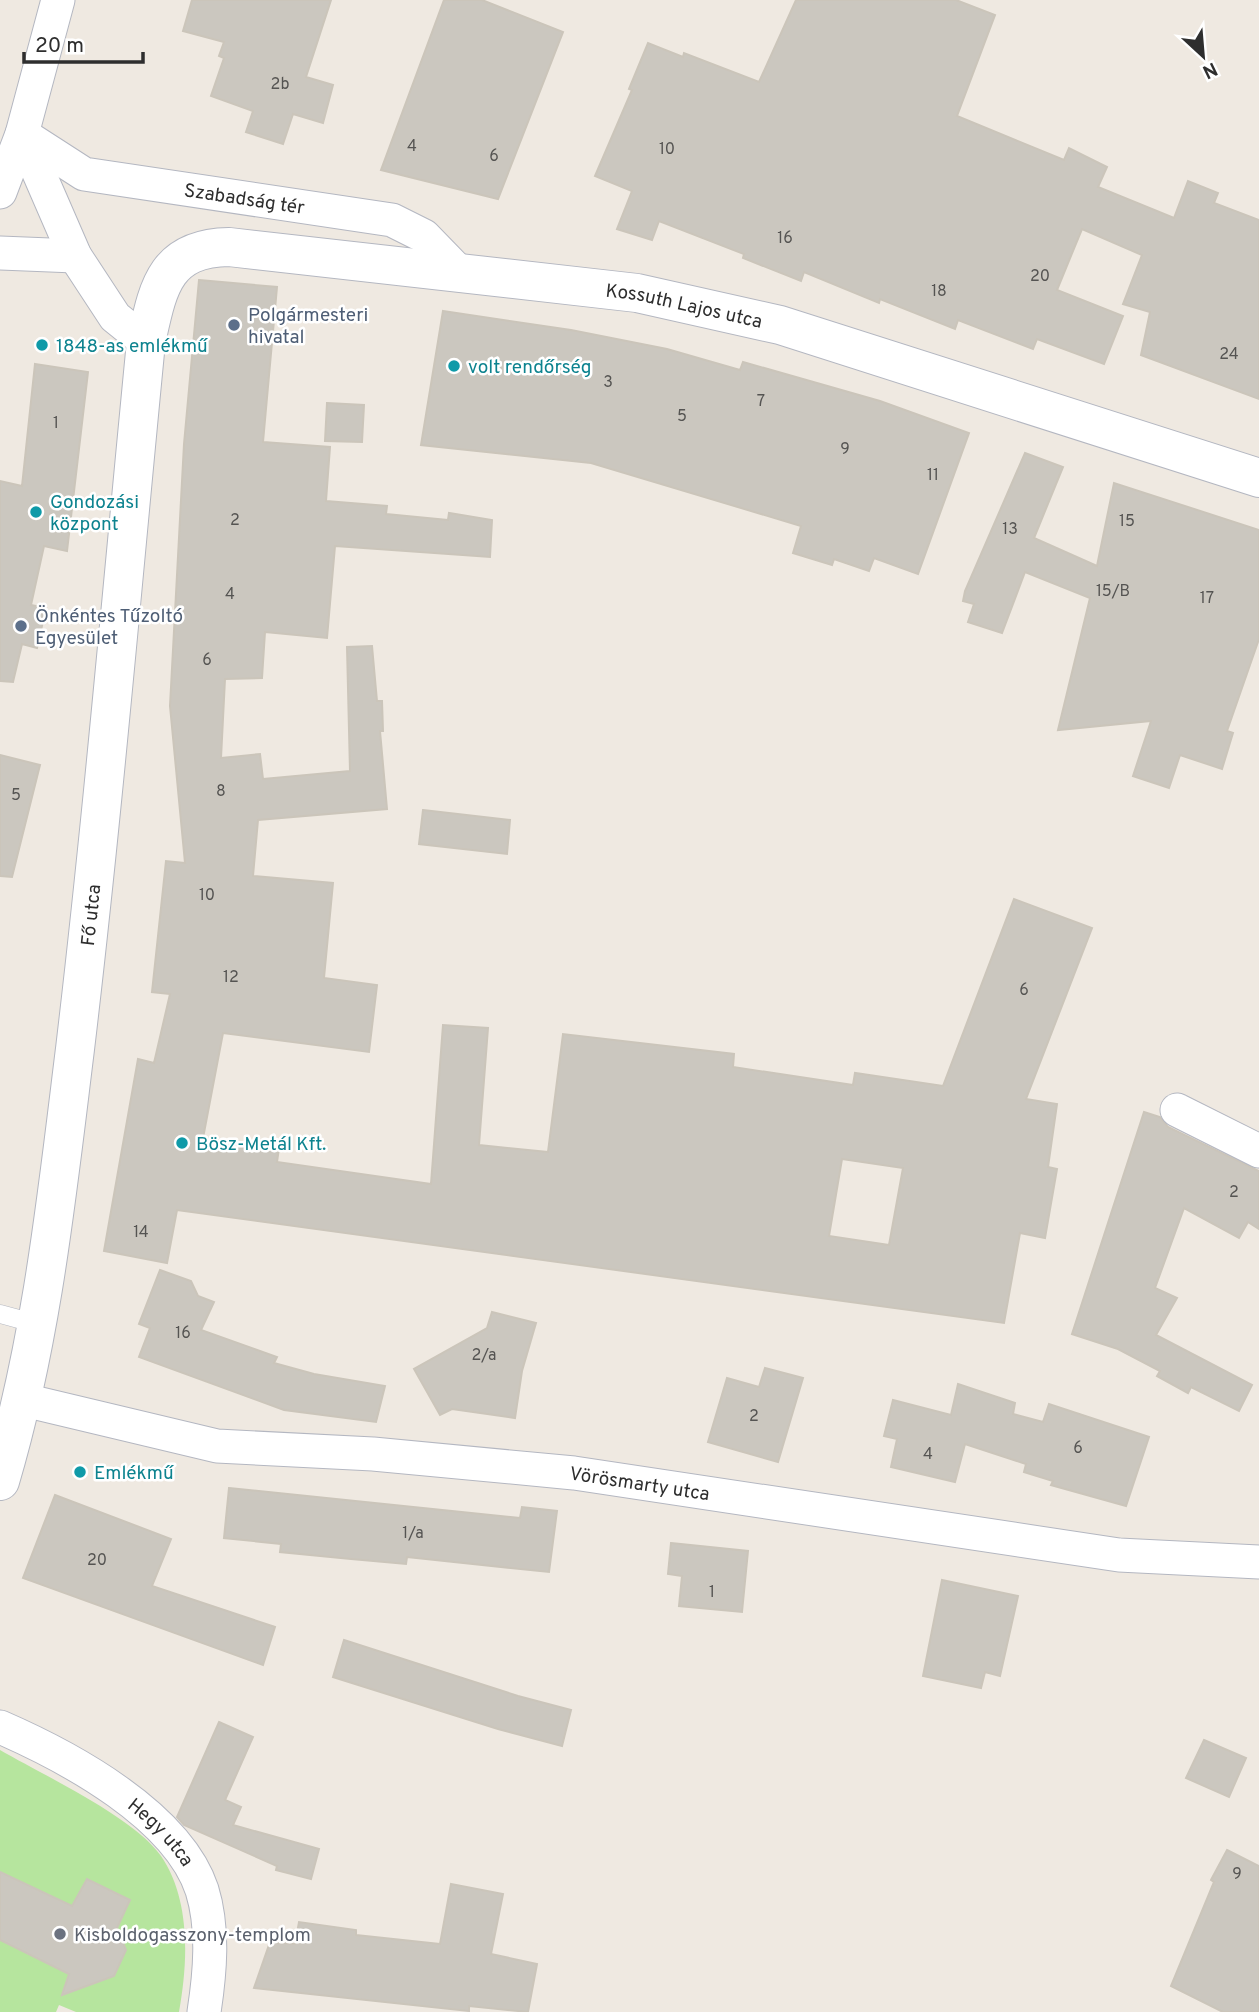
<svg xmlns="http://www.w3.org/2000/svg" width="1259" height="2012" font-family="Overpass,sans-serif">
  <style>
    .green { fill: #b6e59e }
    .building { fill: #cbc7bf; stroke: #cbc5ba; stroke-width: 2; fill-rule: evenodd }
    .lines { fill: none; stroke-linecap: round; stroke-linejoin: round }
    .lane-casing { stroke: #b4b7c1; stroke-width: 19 }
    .street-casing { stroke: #b4b7c1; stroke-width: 35 }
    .secondary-casing { stroke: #b4b7c1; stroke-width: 40 }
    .lane { stroke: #fff; stroke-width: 18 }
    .street { stroke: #fff; stroke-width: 33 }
    .secondary { stroke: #fff; stroke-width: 38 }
    .service-dot { fill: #5c6f8a; stroke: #fff; stroke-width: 2.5 }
    .culture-dot { fill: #0f9aa8; stroke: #fff; stroke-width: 2.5 }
    .worship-dot { fill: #6b7280; stroke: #fff; stroke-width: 2.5 }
    .labels { text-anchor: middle; stroke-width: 5; stroke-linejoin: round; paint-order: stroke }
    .number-label { font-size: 16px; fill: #555452 }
    .street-label { font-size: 19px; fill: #2e2e2e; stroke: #fff }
    .service-label { font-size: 19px; fill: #4e5e75; stroke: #fff; text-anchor: start }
    .culture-label { font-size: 19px; fill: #0d838f; stroke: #fff; text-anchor: start }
    .worship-label { font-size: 19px; fill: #5b616d; stroke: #fff; text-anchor: start }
  </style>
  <rect width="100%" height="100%" fill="#efe9e1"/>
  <path class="green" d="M 0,1750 C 43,1775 134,1817 161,1856 C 191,1900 188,1962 179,2012 L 76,2012 L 59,2005 L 56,2012 L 0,2012 Z"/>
  <g class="building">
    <path d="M 192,0 L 331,0 L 306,77 L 333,85 L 323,123 L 293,114 L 283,144 L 246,132 L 253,111 L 211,96 L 224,58 L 219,56 L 224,42 L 183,31 Z"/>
    <path d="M 444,0 L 482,0 L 563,32 L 498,199 L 381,170 Z"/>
    <path d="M 796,0 L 956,0 L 995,15 L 957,116 L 1064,160 L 1069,148 L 1107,167 L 1098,187 L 1174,218 L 1188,181 L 1218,193 L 1214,203 L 1259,220 L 1259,399 L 1141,355 L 1150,312 L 1123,304 L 1142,255 L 1082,229 L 1057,290 L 1123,316 L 1104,364 L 1037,339 L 1033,349 L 958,320 L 955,329 L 880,299 L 879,303 L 804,272 L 801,281 L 743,258 L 744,254 L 659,221 L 652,240 L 617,229 L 632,191 L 595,176 L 632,90 L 629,89 L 648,43 L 683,57 L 684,53 L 759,82 Z"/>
    <path d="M 199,280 L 277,287 L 263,442 L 330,447 L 326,501 L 387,506 L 386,514 L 448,520 L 449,513 L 492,520 L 490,557 L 335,546 L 327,638 L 265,632 L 262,678 L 225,679 L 221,758 L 260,754 L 263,779 L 350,771 L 347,647 L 372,646 L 377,701 L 382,701 L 383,731 L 380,731 L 387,809 L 258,820 L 253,876 L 333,883 L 324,978 L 377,985 L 369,1052 L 223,1033 L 203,1138 L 279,1148 L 277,1162 L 431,1184 L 443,1025 L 488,1028 L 479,1145 L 548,1152 L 563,1034 L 734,1054 L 733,1067 L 853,1085 L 855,1073 L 943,1086 L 1014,899 L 1092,928 L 1026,1099 L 1057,1104 L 1048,1167 L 1057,1169 L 1045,1238 L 1020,1233 L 1004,1323 L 177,1210 L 167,1263 L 104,1251 L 138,1059 L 154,1063 L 170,994 L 152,992 L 166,861 L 185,863 L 170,706 L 184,444 ZM 842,1159 L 903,1168 L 889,1245 L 829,1236 Z"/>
    <path d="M 443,311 L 571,330 L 667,349 L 740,370 L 743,362 L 880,401 L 969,433 L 918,574 L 874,558 L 869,571 L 834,559 L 832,565 L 793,553 L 801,526 L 591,463 L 421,445 Z"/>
    <path d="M 35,364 L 88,372 L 67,551 L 44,546 L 31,605 L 46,608 L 37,648 L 22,644 L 13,682 L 0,681 L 0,481 L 22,486 Z"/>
    <path d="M 327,403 L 364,405 L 362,442 L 325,441 Z"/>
    <path d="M 1025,453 L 1063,467 L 1034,538 L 1097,566 L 1114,483 L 1259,530 L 1259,639 L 1227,731 L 1233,733 L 1222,769 L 1180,755 L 1169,788 L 1133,776 L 1151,721 L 1058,730 L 1090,598 L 1025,572 L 1002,633 L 968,622 L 974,604 L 963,601 L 965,591 Z"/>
    <path d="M 0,755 L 40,765 L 12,877 L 0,876 Z"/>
    <path d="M 423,810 L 510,820 L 507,854 L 419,844 Z"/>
    <path d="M 1144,1112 L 1160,1117 L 1168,1127 L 1259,1171 L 1259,1229 L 1248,1222 L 1239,1238 L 1184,1208 L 1155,1288 L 1177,1298 L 1156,1335 L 1252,1385 L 1239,1411 L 1191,1387 L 1188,1393 L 1157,1376 L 1160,1371 L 1118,1349 L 1072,1334 Z"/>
    <path d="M 160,1270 L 191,1281 L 198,1296 L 214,1302 L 201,1330 L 277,1357 L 274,1363 L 314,1374 L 385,1386 L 376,1422 L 284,1410 L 139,1357 L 150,1328 L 139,1324 Z"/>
    <path d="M 492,1312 L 536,1323 L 522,1371 L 515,1418 L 452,1409 L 440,1415 L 414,1369 L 487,1328 Z"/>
    <path d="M 765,1368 L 803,1378 L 778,1462 L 708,1442 L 727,1378 L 759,1387 Z"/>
    <path d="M 958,1384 L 1015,1403 L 1013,1414 L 1043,1422 L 1049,1404 L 1149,1437 L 1126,1506 L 1051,1485 L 1053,1481 L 1024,1472 L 1026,1464 L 965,1444 L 955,1482 L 891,1467 L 897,1439 L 884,1436 L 893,1400 L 951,1415 Z"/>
    <path d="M 229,1488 L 520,1518 L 522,1507 L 557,1511 L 549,1572 L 407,1557 L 406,1564 L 351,1559 L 280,1552 L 281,1544 L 224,1538 Z"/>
    <path d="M 55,1495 L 171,1539 L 152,1586 L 275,1627 L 263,1665 L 23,1578 Z"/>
    <path d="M 671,1543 L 748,1551 L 742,1612 L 679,1606 L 682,1576 L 668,1574 Z"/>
    <path d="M 942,1580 L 1018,1596 L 1000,1676 L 985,1672 L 981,1688 L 923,1676 Z"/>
    <path d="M 344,1640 L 518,1696 L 571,1710 L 562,1746 L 498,1729 L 333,1677 Z"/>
    <path d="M 219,1722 L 253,1737 L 225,1800 L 241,1807 L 233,1825 L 319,1849 L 311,1879 L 276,1870 L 277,1866 L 184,1825 L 177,1817 Z"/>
    <path d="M 1204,1740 L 1246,1758 L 1229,1797 L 1186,1778 Z"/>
    <path d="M 1227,1850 L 1259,1866 L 1259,2012 L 1223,2012 L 1171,1986 L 1214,1882 L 1211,1880 Z"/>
    <path d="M 0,1872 L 72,1906 L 87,1879 L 130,1900 L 117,1928 L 126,1950 L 114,1976 L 62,1995 L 69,1974 L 0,1940 Z"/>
    <path d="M 451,1884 L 503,1894 L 491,1954 L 537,1964 L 528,2012 L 469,2006 L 469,2011 L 254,1988 L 270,1942 L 295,1944 L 299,1922 L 356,1930 L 356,1935 L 440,1944 Z"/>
  </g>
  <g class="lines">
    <g class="lane-casing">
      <path id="lane" d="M 0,1314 L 37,1324"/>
    </g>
    <g class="street-casing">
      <g id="street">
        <path d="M 58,0 L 22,134 L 75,256 L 115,317 L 146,342"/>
        <path id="s1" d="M 0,192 L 22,134 L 84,174 L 392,220 L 424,236 L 459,272"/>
        <path d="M 0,253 L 75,256"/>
        <path d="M 1177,1110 L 1259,1151"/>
        <path id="s2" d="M 24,1400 L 217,1446 L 373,1454 L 574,1473 L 1119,1555 L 1259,1562"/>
        <path id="s3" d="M 0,1727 C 69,1757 177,1815 202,1890 C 214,1929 210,1973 204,2012"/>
      </g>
    </g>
    <g class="secondary-casing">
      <g id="secondary">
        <path id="s4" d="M 0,1481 C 42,1340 57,1194 75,1049 C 103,814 123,577 146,342 C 158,288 164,248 229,247 L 637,293 L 780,325 L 1259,478"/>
      </g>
    </g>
    <use href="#lane" class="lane"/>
    <use href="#street" class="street"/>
    <use href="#secondary" class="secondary"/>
  </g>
  <g class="service-dot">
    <circle cx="234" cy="325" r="7"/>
    <circle cx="21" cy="626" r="7"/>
  </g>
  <g class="culture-dot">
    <circle cx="42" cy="345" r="7"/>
    <circle cx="454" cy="366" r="7"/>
    <circle cx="36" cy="512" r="7"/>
    <circle cx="182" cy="1143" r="7"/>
    <circle cx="80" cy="1472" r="7"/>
  </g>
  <circle class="worship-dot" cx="60" cy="1934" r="7"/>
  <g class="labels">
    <g class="number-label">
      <text x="280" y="89">2b</text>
      <text x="412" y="151">4</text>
      <text x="667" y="154">10</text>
      <text x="494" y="161">6</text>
      <text x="785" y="243">16</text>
      <text x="1040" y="281">20</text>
      <text x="939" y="296">18</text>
      <text x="1229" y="359">24</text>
      <text x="608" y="387">3</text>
      <text x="761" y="406">7</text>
      <text x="682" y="421">5</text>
      <text x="56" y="428">1</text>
      <text x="845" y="454">9</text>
      <text x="933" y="480">11</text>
      <text x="235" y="525">2</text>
      <text x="1127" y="526">15</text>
      <text x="1010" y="534">13</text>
      <text x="1113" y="596">15/B</text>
      <text x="230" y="599">4</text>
      <text x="1207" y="603">17</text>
      <text x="207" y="665">6</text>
      <text x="221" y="796">8</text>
      <text x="16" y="800">5</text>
      <text x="207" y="900">10</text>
      <text x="231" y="982">12</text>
      <text x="1024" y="995">6</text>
      <text x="1234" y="1197">2</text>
      <text x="141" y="1237">14</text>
      <text x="183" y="1338">16</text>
      <text x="484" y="1360">2/a</text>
      <text x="754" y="1421">2</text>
      <text x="1078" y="1453">6</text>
      <text x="928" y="1459">4</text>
      <text x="413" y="1538">1/a</text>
      <text x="97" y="1565">20</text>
      <text x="712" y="1597">1</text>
      <text x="1237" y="1879">9</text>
    </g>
    <g class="street-label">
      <text dy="7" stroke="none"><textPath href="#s1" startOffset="298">Szabadság tér</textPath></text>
      <text dy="7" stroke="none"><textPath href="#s4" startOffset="1750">Kossuth Lajos utca</textPath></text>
      <text dy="7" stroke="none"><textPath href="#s4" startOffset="574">Fő utca</textPath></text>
      <text dy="7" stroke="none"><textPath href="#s2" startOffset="623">Vörösmarty utca</textPath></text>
      <text dy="7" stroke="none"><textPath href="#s3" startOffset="194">Hegy utca</textPath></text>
    </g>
    <g class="service-label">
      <text x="248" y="321">Polgármesteri<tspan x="248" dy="22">hivatal</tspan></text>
      <text x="35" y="622">Önkéntes Tűzoltó<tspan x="35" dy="22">Egyesület</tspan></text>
    </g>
    <g class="culture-label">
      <text x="56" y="352">1848-as emlékmű</text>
      <text x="468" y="373">volt rendőrség</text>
      <text x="50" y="508">Gondozási<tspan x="50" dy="22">központ</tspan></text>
      <text x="196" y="1150">Bösz-Metál Kft.</text>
      <text x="94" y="1479">Emlékmű</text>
    </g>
    <g class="worship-label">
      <text x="74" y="1941">Kisboldogasszony-templom</text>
    </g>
  </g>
  <g transform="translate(1203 56) rotate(154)" stroke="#ffffff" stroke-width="5" paint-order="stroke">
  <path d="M0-5L12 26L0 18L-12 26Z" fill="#2e2e2e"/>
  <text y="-10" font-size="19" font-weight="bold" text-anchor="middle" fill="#2e2e2e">N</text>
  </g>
  <path d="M24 52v10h119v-10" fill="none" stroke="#2e2e2e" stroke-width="3.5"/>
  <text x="35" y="52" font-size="21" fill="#2e2e2e" stroke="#ffffff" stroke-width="5" paint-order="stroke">20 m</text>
</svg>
